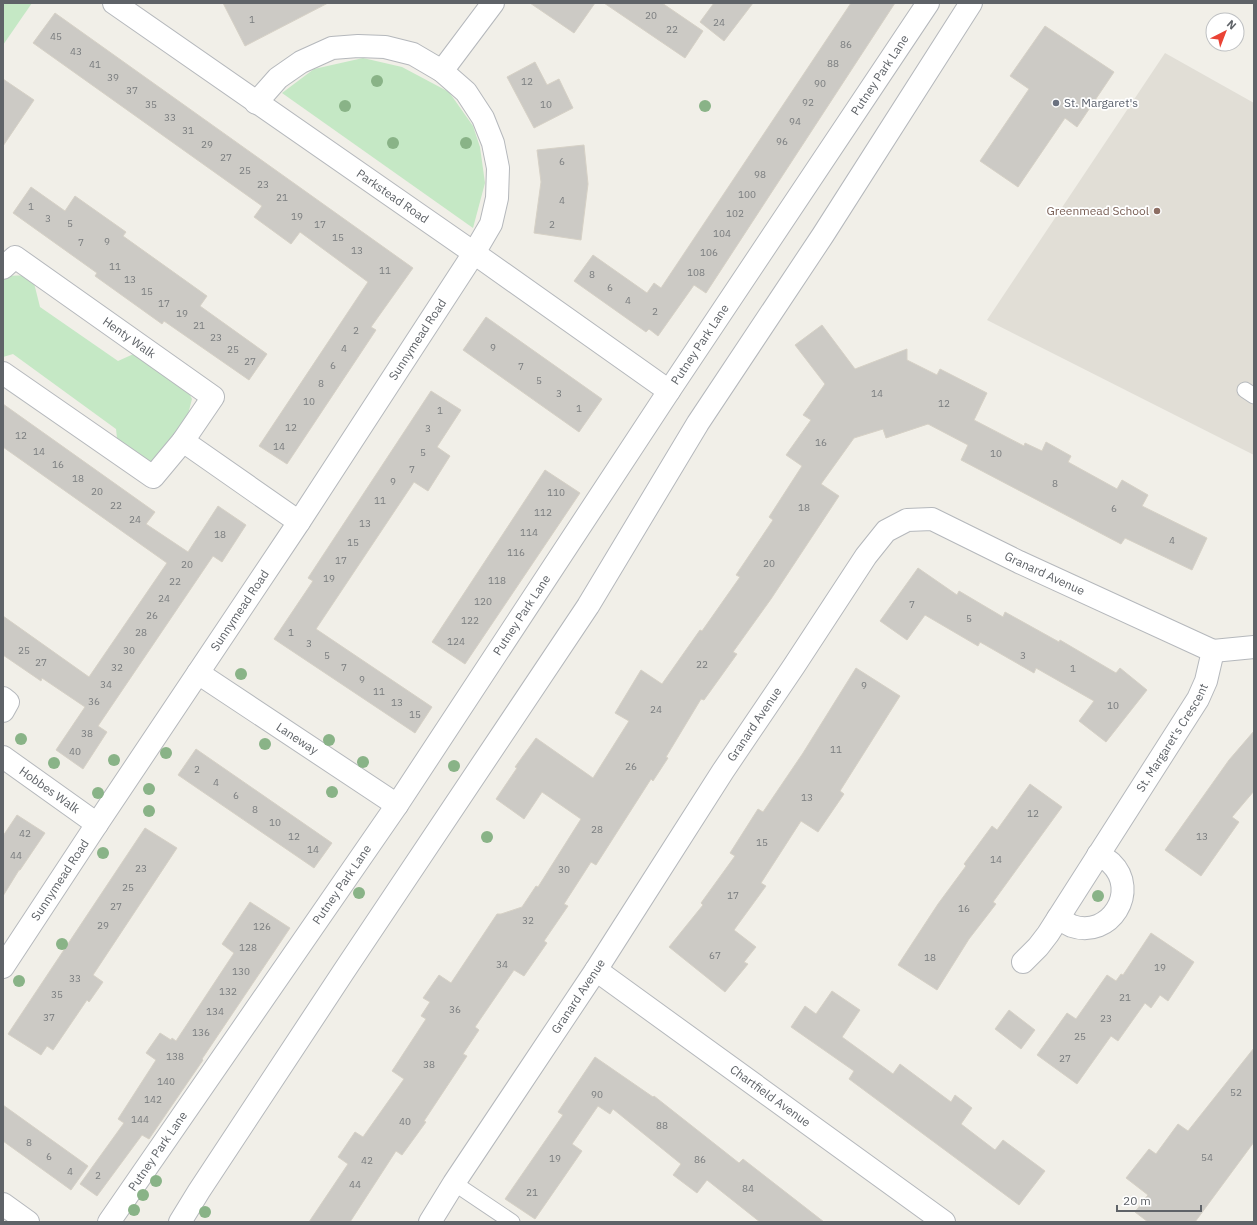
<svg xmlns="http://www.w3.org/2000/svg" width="1257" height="1225" font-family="'IBM Plex Sans',sans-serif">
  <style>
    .education { fill: #e1ded6 }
    .green { fill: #c5e8c5 }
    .building { fill: #cccac5; stroke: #d6d1c6 }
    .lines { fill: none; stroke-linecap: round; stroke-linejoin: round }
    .service-casing { stroke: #b5b8bc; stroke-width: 17 }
    .minor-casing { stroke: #b5b8bc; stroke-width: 24 }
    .service { stroke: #fff; stroke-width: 15 }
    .minor { stroke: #fff; stroke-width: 22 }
    .tree { fill: #89b387 }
    .worship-dot { fill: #6b7280; stroke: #fff; stroke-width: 1.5 }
    .education-dot { fill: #8d6e63; stroke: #fff; stroke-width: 1.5 }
    .labels { text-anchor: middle; stroke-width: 3.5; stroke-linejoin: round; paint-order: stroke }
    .number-label { font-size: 10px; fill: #7a7d7f }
    .street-label { font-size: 12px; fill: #5f6368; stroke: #fff }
    .worship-label { font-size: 12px; fill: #5b616d; stroke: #fff; text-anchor: start }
    .education-label { font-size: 12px; fill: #785e54; stroke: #fff; text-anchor: end }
  </style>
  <rect width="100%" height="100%" fill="#f1efe8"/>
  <path class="education" d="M 1165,53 L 1254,103 L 1254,455 L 987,320 Z"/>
  <g class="green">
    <path d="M 3,3 L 32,3 L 3,45 Z"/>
    <path d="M 363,58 L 402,67 L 449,92 L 473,126 L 480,147 L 485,183 L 473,228 L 282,93 L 314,69 Z"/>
    <path d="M 32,275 L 40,307 L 118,361 L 138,352 L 184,383 L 192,399 L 186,422 L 162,456 L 148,464 L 118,447 L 116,429 L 13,354 L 3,357 L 3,279 L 5,276 Z"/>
  </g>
  <g class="building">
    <path d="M 223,3 L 328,3 L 245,46 Z"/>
    <path d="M 530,3 L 595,3 L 574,33 Z"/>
    <path d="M 604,3 L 662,3 L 703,31 L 685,58 Z"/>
    <path d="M 714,3 L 753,3 L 724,41 L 700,22 Z"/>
    <path d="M 851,3 L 895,3 L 706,293 L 694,285 L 658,336 L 649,329 L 646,332 L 574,281 L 593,255 L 647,293 L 654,283 L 661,288 Z"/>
    <path d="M 55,13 L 413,268 L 371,327 L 376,330 L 287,464 L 259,446 L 368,282 L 300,232 L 291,244 L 254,217 L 262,206 L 33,43 Z"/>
    <path d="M 1045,26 L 1114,72 L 1077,127 L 1065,118 L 1018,187 L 980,161 L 1029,89 L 1010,76 Z"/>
    <path d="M 535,62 L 547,85 L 559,79 L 573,108 L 534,128 L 507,77 Z"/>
    <path d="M 3,79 L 34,100 L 3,146 Z"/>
    <path d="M 584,145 L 588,184 L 581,240 L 534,233 L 541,182 L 537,150 Z"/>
    <path d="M 31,187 L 65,211 L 75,196 L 126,232 L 123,236 L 207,296 L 200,306 L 267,354 L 249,380 L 164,321 L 162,324 L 95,276 L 97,273 L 13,213 Z"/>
    <path d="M 486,317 L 602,399 L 579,432 L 463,350 Z"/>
    <path d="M 822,325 L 855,369 L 907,349 L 907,360 L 937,375 L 940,369 L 987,393 L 974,420 L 1024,446 L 1025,443 L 1042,451 L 1046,442 L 1071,456 L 1068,462 L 1117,489 L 1122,480 L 1148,495 L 1142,506 L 1207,538 L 1192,570 L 1125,538 L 1121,544 L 961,460 L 968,445 L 928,424 L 886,438 L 883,429 L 854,438 L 821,484 L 839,496 L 771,599 L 733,652 L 737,654 L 704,700 L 701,699 L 666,757 L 668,758 L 653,781 L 651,779 L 596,865 L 591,862 L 564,904 L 568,906 L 544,941 L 547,943 L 524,976 L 514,970 L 475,1027 L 479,1030 L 463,1054 L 467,1056 L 424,1121 L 426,1122 L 402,1155 L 396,1151 L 350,1222 L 309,1222 L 348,1164 L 338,1157 L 355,1132 L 363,1137 L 404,1079 L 392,1071 L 426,1019 L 421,1016 L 430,1002 L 423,998 L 439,975 L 451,983 L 497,914 L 501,914 L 522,907 L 536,886 L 538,887 L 581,819 L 542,792 L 524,819 L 496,799 L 517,768 L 515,767 L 536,738 L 593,778 L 629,721 L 615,713 L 641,670 L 662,684 L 700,630 L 702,631 L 740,577 L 736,575 L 773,520 L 769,517 L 802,466 L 786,455 L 811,420 L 803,415 L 825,384 L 795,345 Z"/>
    <path d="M 431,391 L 461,410 L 437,447 L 450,456 L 428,491 L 414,482 L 316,629 L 432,707 L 415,733 L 274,639 L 313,581 L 308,578 Z"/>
    <path d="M 3,404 L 155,512 L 146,524 L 188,552 L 218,506 L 246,525 L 222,562 L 213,556 L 98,726 L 107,732 L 83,769 L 56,750 L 85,707 L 42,678 L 41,681 L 3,655 L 3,616 L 89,677 L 167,563 L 3,447 Z"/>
    <path d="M 545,470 L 580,493 L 465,664 L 432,642 Z"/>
    <path d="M 918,568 L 957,595 L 959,591 L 1003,617 L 1005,612 L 1059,642 L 1060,640 L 1116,673 L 1120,668 L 1147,690 L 1106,742 L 1079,721 L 1094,701 L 1036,668 L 1034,673 L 980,642 L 978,646 L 925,615 L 907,640 L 880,621 Z"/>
    <path d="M 856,668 L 900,696 L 840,791 L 844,794 L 818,832 L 801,821 L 761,883 L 766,886 L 734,930 L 756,947 L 744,962 L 748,964 L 725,992 L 669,947 L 703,905 L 701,903 L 735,856 L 730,853 L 758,809 L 763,812 L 803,753 Z"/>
    <path d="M 1254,731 L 1254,791 L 1232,817 L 1239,822 L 1201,876 L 1165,850 L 1229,760 Z"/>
    <path d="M 196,749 L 332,843 L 314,868 L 178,775 Z"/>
    <path d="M 1030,784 L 1062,807 L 993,902 L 996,904 L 969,939 L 937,990 L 898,965 L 938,904 L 966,866 L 964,864 L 992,826 L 997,830 Z"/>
    <path d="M 17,815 L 45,833 L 20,870 L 19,870 L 3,896 L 3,836 Z"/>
    <path d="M 145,828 L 177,848 L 93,975 L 103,982 L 89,1002 L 87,1000 L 53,1050 L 47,1046 L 41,1055 L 8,1034 Z"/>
    <path d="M 250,902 L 290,928 L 202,1059 L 203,1060 L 149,1139 L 142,1135 L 97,1196 L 80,1184 L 124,1123 L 118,1119 L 156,1060 L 146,1053 L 160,1033 L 171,1040 L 172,1038 L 176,1041 L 234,953 L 222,944 Z"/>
    <path d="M 1151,933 L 1194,962 L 1168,1001 L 1160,995 L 1151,1008 L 1145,1003 L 1118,1041 L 1111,1036 L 1077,1084 L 1037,1055 L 1067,1013 L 1076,1019 L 1107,975 L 1116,981 L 1121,974 L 1123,975 Z"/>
    <path d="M 832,991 L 860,1010 L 842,1037 L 893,1074 L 900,1064 L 951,1102 L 955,1095 L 972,1108 L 961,1124 L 995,1150 L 1003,1140 L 1045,1171 L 1019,1205 L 849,1079 L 854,1071 L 791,1027 L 805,1006 L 816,1014 Z"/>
    <path d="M 1009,1010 L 1035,1030 L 1021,1049 L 995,1029 Z"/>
    <path d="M 1254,1048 L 1254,1142 L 1195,1222 L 1148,1222 L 1135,1212 L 1148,1195 L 1126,1178 L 1149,1149 L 1156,1154 L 1178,1124 L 1188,1131 Z"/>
    <path d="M 595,1057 L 653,1097 L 654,1096 L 739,1163 L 743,1159 L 824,1222 L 760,1222 L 707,1180 L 697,1193 L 673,1175 L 681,1164 L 613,1109 L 610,1114 L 598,1106 L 572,1144 L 582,1151 L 535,1219 L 505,1199 L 563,1115 L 558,1112 Z"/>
    <path d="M 3,1105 L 88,1166 L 71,1190 L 3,1141 Z"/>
  </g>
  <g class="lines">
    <g class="service-casing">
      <g id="service">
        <path d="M 1245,390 L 1254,396"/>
        <path d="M 454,1183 L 512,1222"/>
      </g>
    </g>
    <g class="minor-casing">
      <g id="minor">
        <path id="s1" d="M 114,3 L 474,253 L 669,391"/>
        <path d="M 442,71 L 493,3"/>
        <path id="s2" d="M 3,268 L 15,257 L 213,397 L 183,441 L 153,477 L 3,373"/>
        <path d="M 183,441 L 299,522"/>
        <path d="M 1213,651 L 1254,647"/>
        <path id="s3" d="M 198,673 L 397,805"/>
        <path d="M 3,698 L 8,702 L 3,711"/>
        <path id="s4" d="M 3,757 L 97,824"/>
        <path d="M 1058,918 C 1063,920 1067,924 1072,926 C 1110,939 1140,891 1111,863 C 1108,860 1102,857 1098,855"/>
        <path id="s5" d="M 1023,962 L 1038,947 L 1048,934 L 1198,699 L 1206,681 L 1213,651"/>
        <path id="s6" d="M 3,967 L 97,824 L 299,522 L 474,253 L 491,224 L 497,198 L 498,168 L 493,143 L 483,118 L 466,92 L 442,71 L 413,54 L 385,47 L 358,46 L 332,48 L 301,62 L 278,78 L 256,103"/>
        <path id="s7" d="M 596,970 L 944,1222"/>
        <path d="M 3,1204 L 28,1222"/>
        <path id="s8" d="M 109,1222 L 397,805 L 669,391 L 928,3"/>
        <path d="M 180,1222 L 199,1191 L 344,971 L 588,606 L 698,423 L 823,235 L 971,3"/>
        <path id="s9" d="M 430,1222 L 454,1183 L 596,970 L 723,771 L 794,666 L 866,556 L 886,531 L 907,520 L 932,519 L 1019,562 L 1213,651"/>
      </g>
    </g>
    <use href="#service" class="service"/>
    <use href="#minor" class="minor"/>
  </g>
  <g class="tree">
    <circle cx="377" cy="81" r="6"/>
    <circle cx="345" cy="106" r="6"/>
    <circle cx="705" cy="106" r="6"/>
    <circle cx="393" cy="143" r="6"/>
    <circle cx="466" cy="143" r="6"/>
    <circle cx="241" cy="674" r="6"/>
    <circle cx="21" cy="739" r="6"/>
    <circle cx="329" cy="740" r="6"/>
    <circle cx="265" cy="744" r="6"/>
    <circle cx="166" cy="753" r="6"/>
    <circle cx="114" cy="760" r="6"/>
    <circle cx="363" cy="762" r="6"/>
    <circle cx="54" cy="763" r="6"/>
    <circle cx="454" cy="766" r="6"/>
    <circle cx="149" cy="789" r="6"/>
    <circle cx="332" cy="792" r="6"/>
    <circle cx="98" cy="793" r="6"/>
    <circle cx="149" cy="811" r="6"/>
    <circle cx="487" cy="837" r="6"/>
    <circle cx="103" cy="853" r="6"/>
    <circle cx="359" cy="893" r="6"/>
    <circle cx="1098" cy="896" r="6"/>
    <circle cx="62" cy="944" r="6"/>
    <circle cx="19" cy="981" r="6"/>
    <circle cx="156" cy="1181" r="6"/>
    <circle cx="143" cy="1195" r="6"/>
    <circle cx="134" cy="1210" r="6"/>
    <circle cx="205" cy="1212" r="6"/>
  </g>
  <circle class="worship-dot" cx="1056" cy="103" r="4"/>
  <circle class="education-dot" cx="1157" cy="211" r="4"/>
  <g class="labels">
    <g class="number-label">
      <text x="651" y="19">20</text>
      <text x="252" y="23">1</text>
      <text x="719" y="26">24</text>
      <text x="672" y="33">22</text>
      <text x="56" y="40">45</text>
      <text x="846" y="48">86</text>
      <text x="76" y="55">43</text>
      <text x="833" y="67">88</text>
      <text x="95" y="68">41</text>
      <text x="113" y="81">39</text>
      <text x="527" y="85">12</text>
      <text x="820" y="87">90</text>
      <text x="132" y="94">37</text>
      <text x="808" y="106">92</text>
      <text x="151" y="108">35</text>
      <text x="546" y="108">10</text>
      <text x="170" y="121">33</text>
      <text x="795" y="125">94</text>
      <text x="188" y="134">31</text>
      <text x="782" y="145">96</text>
      <text x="207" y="148">29</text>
      <text x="226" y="161">27</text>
      <text x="562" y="165">6</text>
      <text x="245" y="174">25</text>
      <text x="760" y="178">98</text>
      <text x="263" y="188">23</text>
      <text x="747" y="198">100</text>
      <text x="282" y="201">21</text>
      <text x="562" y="204">4</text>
      <text x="31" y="210">1</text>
      <text x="735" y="217">102</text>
      <text x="297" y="220">19</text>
      <text x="48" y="222">3</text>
      <text x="70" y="227">5</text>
      <text x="320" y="228">17</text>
      <text x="552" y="228">2</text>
      <text x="722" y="237">104</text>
      <text x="338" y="241">15</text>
      <text x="107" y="245">9</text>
      <text x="81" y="246">7</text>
      <text x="357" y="254">13</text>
      <text x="709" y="256">106</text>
      <text x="115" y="270">11</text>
      <text x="385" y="274">11</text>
      <text x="696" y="276">108</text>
      <text x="592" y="278">8</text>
      <text x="130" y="283">13</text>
      <text x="610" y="291">6</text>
      <text x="147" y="295">15</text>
      <text x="628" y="304">4</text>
      <text x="164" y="307">17</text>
      <text x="655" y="315">2</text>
      <text x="182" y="317">19</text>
      <text x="199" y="329">21</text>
      <text x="356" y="334">2</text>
      <text x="216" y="341">23</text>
      <text x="493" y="351">9</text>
      <text x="344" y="352">4</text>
      <text x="233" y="353">25</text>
      <text x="250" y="365">27</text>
      <text x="333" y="369">6</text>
      <text x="521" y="370">7</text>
      <text x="539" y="384">5</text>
      <text x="321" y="387">8</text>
      <text x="559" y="397">3</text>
      <text x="877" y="397">14</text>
      <text x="309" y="405">10</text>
      <text x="944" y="407">12</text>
      <text x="579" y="412">1</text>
      <text x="440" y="414">1</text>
      <text x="291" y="431">12</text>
      <text x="428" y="432">3</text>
      <text x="21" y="439">12</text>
      <text x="821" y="446">16</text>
      <text x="279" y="450">14</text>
      <text x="39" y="455">14</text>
      <text x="423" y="456">5</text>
      <text x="996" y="457">10</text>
      <text x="58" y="468">16</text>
      <text x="412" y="473">7</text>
      <text x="78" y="482">18</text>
      <text x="393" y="485">9</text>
      <text x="1055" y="487">8</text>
      <text x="97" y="495">20</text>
      <text x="556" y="496">110</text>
      <text x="380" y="504">11</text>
      <text x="116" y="509">22</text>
      <text x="804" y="511">18</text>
      <text x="1114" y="512">6</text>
      <text x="543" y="516">112</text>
      <text x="135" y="523">24</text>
      <text x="365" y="527">13</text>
      <text x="529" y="536">114</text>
      <text x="220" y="538">18</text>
      <text x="1172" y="544">4</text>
      <text x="353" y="546">15</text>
      <text x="516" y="556">116</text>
      <text x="341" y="564">17</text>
      <text x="769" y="567">20</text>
      <text x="187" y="568">20</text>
      <text x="329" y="582">19</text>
      <text x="497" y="584">118</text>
      <text x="175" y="585">22</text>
      <text x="164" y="602">24</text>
      <text x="483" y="605">120</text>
      <text x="912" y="608">7</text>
      <text x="152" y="619">26</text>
      <text x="969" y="622">5</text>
      <text x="470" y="624">122</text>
      <text x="141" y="636">28</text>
      <text x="291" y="636">1</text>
      <text x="456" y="645">124</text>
      <text x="309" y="647">3</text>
      <text x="24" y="654">25</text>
      <text x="129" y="654">30</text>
      <text x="327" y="659">5</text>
      <text x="1023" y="659">3</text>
      <text x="41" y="666">27</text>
      <text x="702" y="668">22</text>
      <text x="117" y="671">32</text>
      <text x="344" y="671">7</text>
      <text x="1073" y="672">1</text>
      <text x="362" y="683">9</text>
      <text x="106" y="688">34</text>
      <text x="864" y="689">9</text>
      <text x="379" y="695">11</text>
      <text x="94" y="705">36</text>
      <text x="397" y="706">13</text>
      <text x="1113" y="709">10</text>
      <text x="656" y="713">24</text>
      <text x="415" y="718">15</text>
      <text x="87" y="737">38</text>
      <text x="836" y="753">11</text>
      <text x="75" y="755">40</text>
      <text x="631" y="770">26</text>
      <text x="197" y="773">2</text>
      <text x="216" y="786">4</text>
      <text x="236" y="799">6</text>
      <text x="807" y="801">13</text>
      <text x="255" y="813">8</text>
      <text x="1033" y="817">12</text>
      <text x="275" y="826">10</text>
      <text x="597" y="833">28</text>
      <text x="25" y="837">42</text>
      <text x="294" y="840">12</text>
      <text x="1202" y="840">13</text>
      <text x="762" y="846">15</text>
      <text x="313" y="853">14</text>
      <text x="16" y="859">44</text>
      <text x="996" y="863">14</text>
      <text x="141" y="872">23</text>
      <text x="564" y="873">30</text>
      <text x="128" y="891">25</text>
      <text x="733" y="899">17</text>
      <text x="116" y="910">27</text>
      <text x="964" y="912">16</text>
      <text x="528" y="924">32</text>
      <text x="103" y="929">29</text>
      <text x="262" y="930">126</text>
      <text x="248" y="951">128</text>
      <text x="715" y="959">67</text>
      <text x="930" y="961">18</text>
      <text x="502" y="968">34</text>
      <text x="1160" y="971">19</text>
      <text x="241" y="975">130</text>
      <text x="75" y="982">33</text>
      <text x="228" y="995">132</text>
      <text x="57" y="998">35</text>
      <text x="1125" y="1001">21</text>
      <text x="455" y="1013">36</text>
      <text x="215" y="1015">134</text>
      <text x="49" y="1021">37</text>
      <text x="1106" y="1022">23</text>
      <text x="201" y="1036">136</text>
      <text x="1080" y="1040">25</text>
      <text x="175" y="1060">138</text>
      <text x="1065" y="1062">27</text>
      <text x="429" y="1068">38</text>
      <text x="166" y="1085">140</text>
      <text x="1236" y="1096">52</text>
      <text x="597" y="1098">90</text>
      <text x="153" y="1103">142</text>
      <text x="140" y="1123">144</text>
      <text x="405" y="1125">40</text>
      <text x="662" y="1129">88</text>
      <text x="29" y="1146">8</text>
      <text x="49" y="1160">6</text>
      <text x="1207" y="1161">54</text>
      <text x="555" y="1162">19</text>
      <text x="700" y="1163">86</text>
      <text x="367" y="1164">42</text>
      <text x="70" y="1175">4</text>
      <text x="98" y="1179">2</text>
      <text x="355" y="1188">44</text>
      <text x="748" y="1192">84</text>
      <text x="532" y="1196">21</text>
    </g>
    <g class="street-label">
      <text dy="4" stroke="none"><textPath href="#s8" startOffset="1382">Putney Park Lane</textPath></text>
      <text dy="4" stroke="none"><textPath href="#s1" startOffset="339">Parkstead Road</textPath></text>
      <text dy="4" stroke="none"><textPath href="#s2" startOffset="156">Henty Walk</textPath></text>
      <text dy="4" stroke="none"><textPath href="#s6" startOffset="752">Sunnymead Road</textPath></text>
      <text dy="4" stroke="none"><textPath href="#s8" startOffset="1058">Putney Park Lane</textPath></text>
      <text dy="4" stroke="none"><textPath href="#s9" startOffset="1002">Granard Avenue</textPath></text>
      <text dy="4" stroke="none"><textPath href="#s6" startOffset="428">Sunnymead Road</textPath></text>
      <text dy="4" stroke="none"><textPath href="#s8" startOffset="734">Putney Park Lane</textPath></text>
      <text dy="4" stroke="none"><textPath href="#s9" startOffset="594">Granard Avenue</textPath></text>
      <text dy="4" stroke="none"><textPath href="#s5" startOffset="270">St. Margaret's Crescent</textPath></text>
      <text dy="4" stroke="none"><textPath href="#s3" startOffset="119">Laneway</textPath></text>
      <text dy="4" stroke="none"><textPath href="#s4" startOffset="57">Hobbes Walk</textPath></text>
      <text dy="4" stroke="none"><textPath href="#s6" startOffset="104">Sunnymead Road</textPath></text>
      <text dy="4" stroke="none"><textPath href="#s8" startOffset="410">Putney Park Lane</textPath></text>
      <text dy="4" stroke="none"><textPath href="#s9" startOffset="270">Granard Avenue</textPath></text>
      <text dy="4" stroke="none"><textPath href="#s7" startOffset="215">Chartfield Avenue</textPath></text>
      <text dy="4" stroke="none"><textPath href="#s8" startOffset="86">Putney Park Lane</textPath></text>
    </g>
    <g class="worship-label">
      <text x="1064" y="107">St. Margaret's</text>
    </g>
    <g class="education-label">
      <text x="1149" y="215">Greenmead School</text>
    </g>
  </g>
  <rect width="1257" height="1225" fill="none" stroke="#5f6368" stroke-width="8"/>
  <g transform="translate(1225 32) rotate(42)"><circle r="19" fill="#ffffff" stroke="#bfc1c3"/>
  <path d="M0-3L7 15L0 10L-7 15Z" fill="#ea4335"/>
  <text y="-6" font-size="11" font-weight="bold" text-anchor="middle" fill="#5f6368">N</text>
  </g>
  <path d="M1117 1205v6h84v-6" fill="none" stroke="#5f6368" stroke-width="2"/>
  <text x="1123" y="1205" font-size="12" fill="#5f6368" stroke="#ffffff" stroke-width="3" paint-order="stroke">20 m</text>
</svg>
